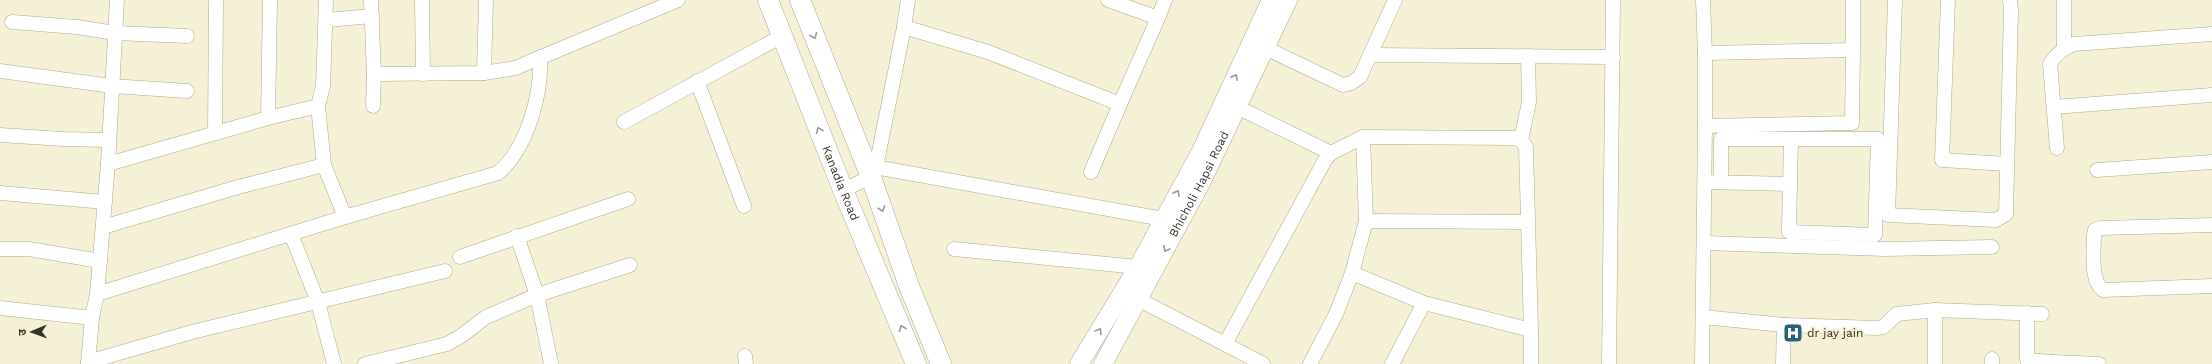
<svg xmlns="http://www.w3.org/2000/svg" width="2212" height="364" font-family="'Work Sans','Noto Sans Devanagari',sans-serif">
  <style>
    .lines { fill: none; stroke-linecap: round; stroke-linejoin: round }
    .minor-casing { stroke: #adaa91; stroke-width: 15 }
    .tertiary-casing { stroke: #adaa91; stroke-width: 19 }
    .secondary-casing { stroke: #adaa91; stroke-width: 21 }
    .minor { stroke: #fff; stroke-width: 14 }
    .tertiary { stroke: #fff; stroke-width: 18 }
    .secondary { stroke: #fff; stroke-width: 20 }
    .oneway { stroke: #9a9994 }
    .labels { text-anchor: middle; stroke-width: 4; stroke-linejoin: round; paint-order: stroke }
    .street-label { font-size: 12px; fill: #343329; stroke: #f4f1d6 }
    .poi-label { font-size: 12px; fill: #343329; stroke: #f4f1d6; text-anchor: start }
  </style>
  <rect width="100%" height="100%" fill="#f4f1d6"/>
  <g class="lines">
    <g class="minor-casing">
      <g id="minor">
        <path d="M 371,0 L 374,74 L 373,106"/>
        <path d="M 422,0 L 423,74"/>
        <path d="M 1703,0 L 1705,53"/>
        <path d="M 1853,0 L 1853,50 L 1705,53 L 1705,126 L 1852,123 L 1853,50"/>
        <path d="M 1895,0 L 1888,215 L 1996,220 L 2006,214 L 2011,10 L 2010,0"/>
        <path d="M 1948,0 L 1942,160 L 2007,164"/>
        <path d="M 1158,18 L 1165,0"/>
        <path d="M 327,20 L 372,16"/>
        <path d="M 12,22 L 77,27 L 115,33 L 187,36"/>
        <path d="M 904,27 L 908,0"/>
        <path d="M 2064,47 L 2064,0"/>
        <path d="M 1265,48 L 1343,85 L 1351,83 L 1360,77 L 1395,0"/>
        <path d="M 1370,55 L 1613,57"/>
        <path d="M 0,71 L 112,86 L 187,91"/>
        <path d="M 484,73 L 486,0"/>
        <path d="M 374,74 L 484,73 L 515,68 L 678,0"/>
        <path d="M 697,81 L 744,206"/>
        <path d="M 1237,107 L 1331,153"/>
        <path d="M 2054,107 L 2212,95"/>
        <path d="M 268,118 L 270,0"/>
        <path d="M 624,122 L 782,36"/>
        <path d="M 215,133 L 216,0"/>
        <path d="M 0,135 L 63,139 L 108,140"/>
        <path d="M 1363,137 L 1515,138 L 1521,140 L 1526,147 L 1531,330"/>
        <path d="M 1521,140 L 1529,102 L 1528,56"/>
        <path d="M 2057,148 L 2050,64 C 2056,54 2063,48 2074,44 L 2212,34"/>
        <path d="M 108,164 L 117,0"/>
        <path d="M 324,165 L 318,106 L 323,86 L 326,0"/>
        <path d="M 875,167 L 1174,221"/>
        <path d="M 2097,170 L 2212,162"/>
        <path d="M 1091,172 L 1120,104"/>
        <path d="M 1705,182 L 1790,184 L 1789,232 L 1875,235 L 1878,139 L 1721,139 L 1721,182"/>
        <path d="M 1790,184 L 1791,139"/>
        <path d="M 843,190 L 871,177 L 877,162 L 904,27 L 988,52 L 1120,104 L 1158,18 L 1108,0"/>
        <path d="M 0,193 L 105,202"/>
        <path d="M 1366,221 L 1527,222"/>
        <path d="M 2212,225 L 2101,228 L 2095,230 L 2094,235 C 2094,251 2090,281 2103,290 L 2212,286"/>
        <path d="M 103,227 L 238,187 L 324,165 L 345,217"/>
        <path d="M 291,234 L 318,302 L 334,364"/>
        <path d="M 517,236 L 537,295 L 551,364"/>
        <path d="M 1705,243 L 1885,249 L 1992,247"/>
        <path d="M 0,249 L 29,249 L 100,261"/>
        <path d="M 954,249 L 1138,267"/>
        <path d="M 460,257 L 628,199"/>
        <path d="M 1352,273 L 1424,303 L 1531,330 L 1531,364"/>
        <path d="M 97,294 L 345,217 L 498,173 C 527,149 542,94 540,57"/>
        <path d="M 1130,295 L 1225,344 L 1325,160 L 1331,153 L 1363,137 L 1366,221 L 1352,273 L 1336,314 L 1310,364"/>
        <path d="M 0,308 L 92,318"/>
        <path d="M 1935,310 L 2042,314"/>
        <path d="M 2027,313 L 2027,360 L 2052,362 L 2052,364"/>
        <path d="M 1703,317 L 1784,325 L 1783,364"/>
        <path d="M 1784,325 L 1877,328 L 1883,327 L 1897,314 L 1935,310 L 1935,364"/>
        <path d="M 1225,344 L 1263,364"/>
        <path d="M 745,356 L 746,364"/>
        <path d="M 88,362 L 192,332 L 445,271"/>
        <path d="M 2052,362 L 2099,364"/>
        <path d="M 88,364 L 92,318 L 97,294 L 108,164 L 268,118 L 318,106"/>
        <path d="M 365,364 L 447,344 L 461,336 L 486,317 L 537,295 L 630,265"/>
        <path d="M 1392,364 L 1424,303"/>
        <path d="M 1609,364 L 1613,0"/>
        <path d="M 1702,364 L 1705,126"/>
        <path d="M 1992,364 L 1992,359"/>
      </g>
    </g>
    <g class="tertiary-casing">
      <g id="tertiary">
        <path d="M 1079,364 L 1138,267 L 1201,151 L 1271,0"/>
        <path id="s1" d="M 1103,364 L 1201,183 L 1288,0"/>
      </g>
    </g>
    <g class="secondary-casing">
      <g id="secondary">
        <path id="s2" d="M 768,0 L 843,190 L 916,364"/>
        <path d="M 800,0 L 871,177 L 909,286 L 941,364"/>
      </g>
    </g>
    <use href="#minor" class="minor"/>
    <use href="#tertiary" class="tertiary"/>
    <use href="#secondary" class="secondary"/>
  </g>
  <defs><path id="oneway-chevron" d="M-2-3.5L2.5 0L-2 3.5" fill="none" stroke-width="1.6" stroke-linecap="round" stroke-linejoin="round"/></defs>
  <g class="oneway">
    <use href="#oneway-chevron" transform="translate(814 36) rotate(68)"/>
    <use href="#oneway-chevron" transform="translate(1235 77) rotate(-65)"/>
    <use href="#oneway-chevron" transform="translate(819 130) rotate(-112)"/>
    <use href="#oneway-chevron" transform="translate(1177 193) rotate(-61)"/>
    <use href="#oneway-chevron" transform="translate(882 209) rotate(71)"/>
    <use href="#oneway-chevron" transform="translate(1166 249) rotate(118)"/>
    <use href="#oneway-chevron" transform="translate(902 328) rotate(-112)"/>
    <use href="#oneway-chevron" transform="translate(1099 331) rotate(-59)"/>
  </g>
  <defs>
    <g id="hospital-square" transform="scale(1)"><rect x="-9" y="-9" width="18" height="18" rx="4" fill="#2b617c" stroke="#f4f1d6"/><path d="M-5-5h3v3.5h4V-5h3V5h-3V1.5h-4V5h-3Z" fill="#fff"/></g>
  </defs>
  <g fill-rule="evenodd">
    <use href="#hospital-square" x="1793" y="333"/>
  </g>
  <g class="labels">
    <g class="street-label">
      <text dy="4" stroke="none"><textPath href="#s2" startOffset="197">Kanadia Road</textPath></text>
      <text dy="4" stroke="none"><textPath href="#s1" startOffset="204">Bhicholi Hapsi Road</textPath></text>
    </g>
    <g class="poi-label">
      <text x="1807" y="337">dr jay jain</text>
    </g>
  </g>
  <g transform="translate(32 332) rotate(268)" stroke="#f4f1d6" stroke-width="3" paint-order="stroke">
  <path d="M0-3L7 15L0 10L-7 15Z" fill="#343329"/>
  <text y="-6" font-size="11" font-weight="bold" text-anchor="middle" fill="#343329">उ</text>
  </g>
</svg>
